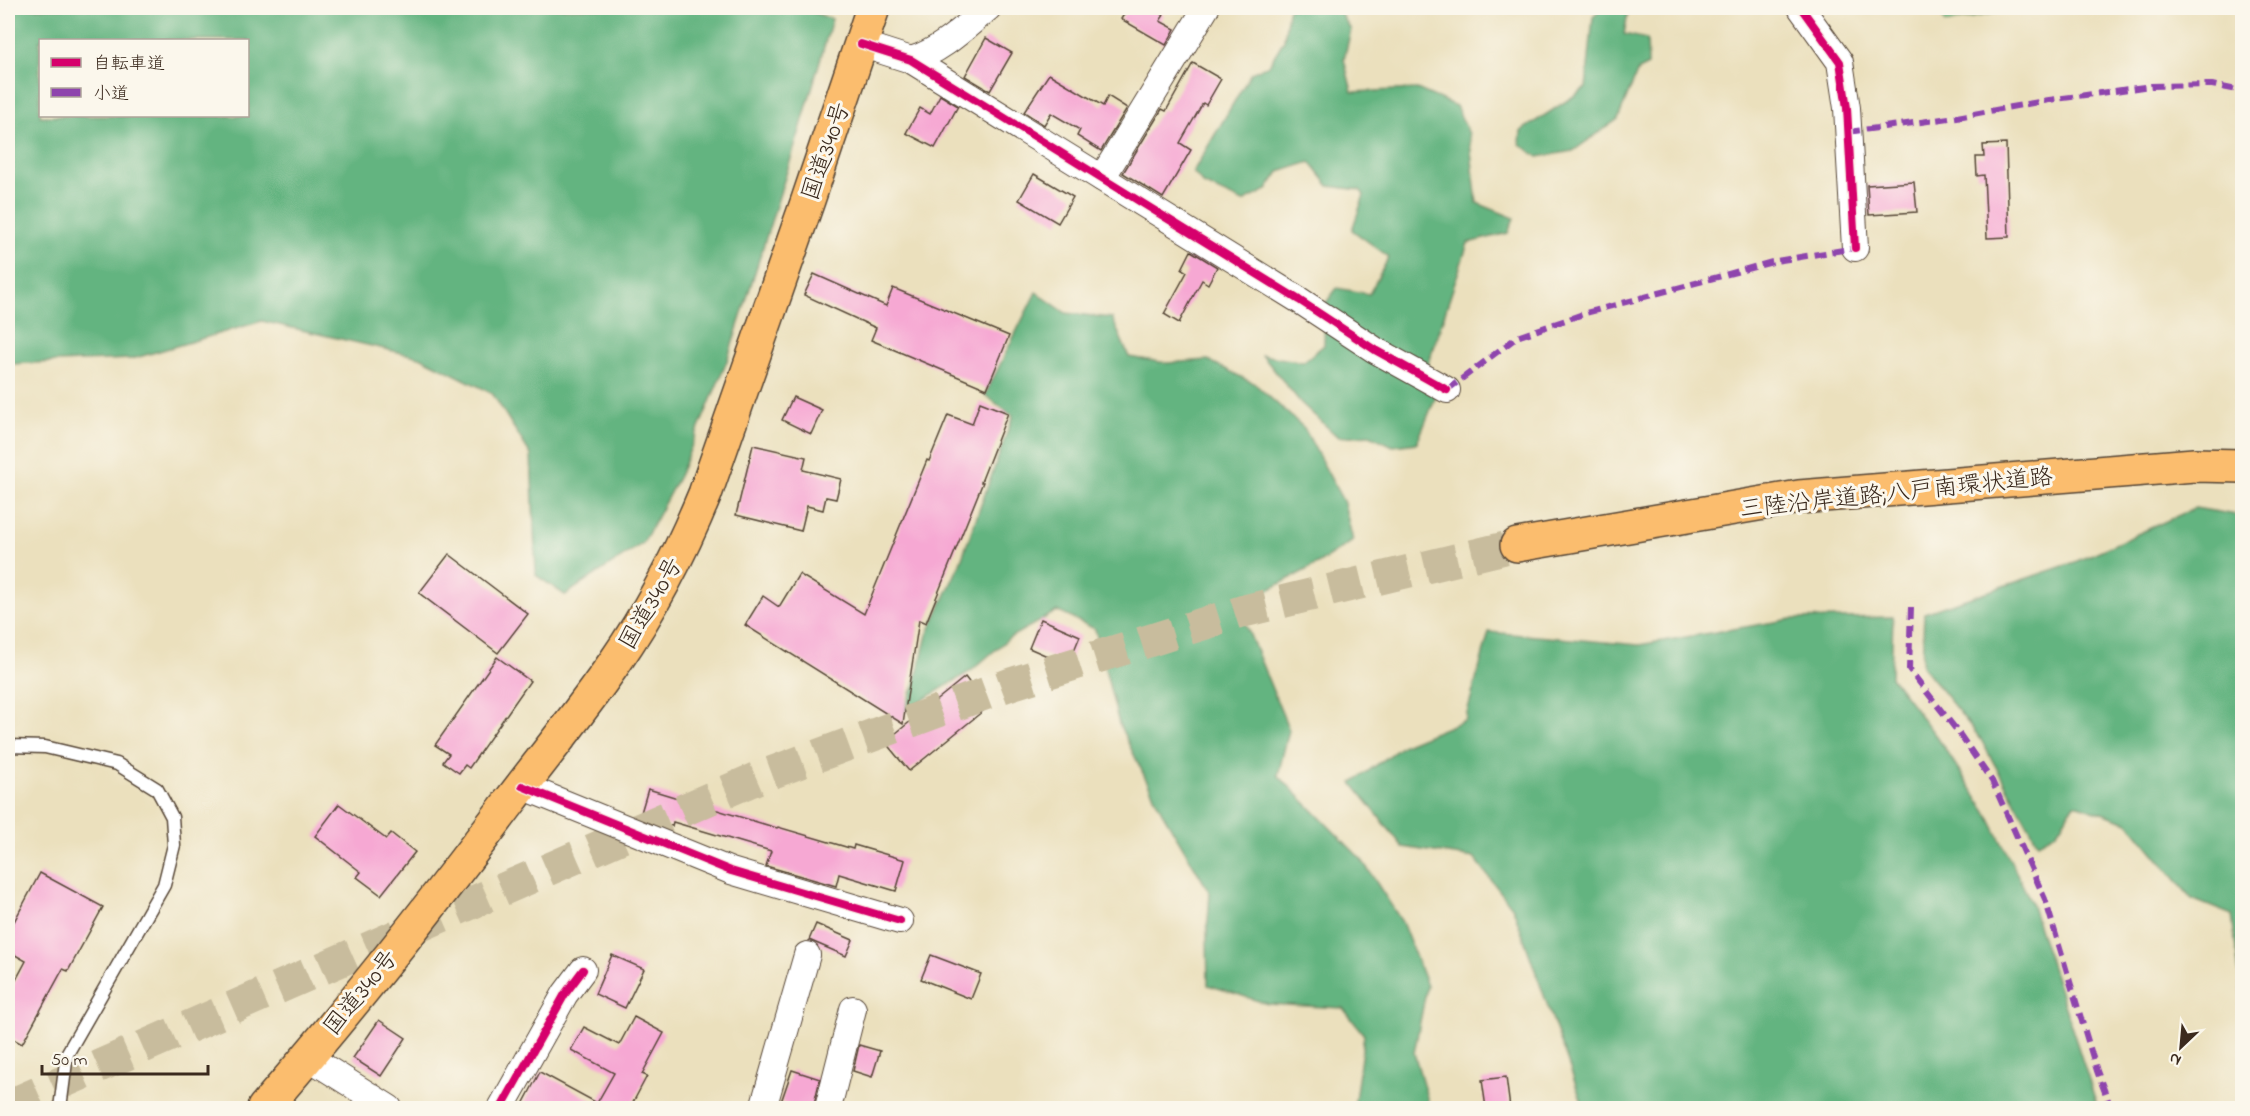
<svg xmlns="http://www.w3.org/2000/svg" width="2250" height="1116" font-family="'Indie Flower','Klee One',sans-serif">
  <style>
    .green { fill: #7bd297; stroke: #5b7e5a; stroke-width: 1.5 }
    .forest { fill: #64b480; stroke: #506f4f; stroke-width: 1.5; fill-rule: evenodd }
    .building { fill: #f6a8d3 }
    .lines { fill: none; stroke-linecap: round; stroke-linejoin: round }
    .highway-tunnel { stroke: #c8bc9d; stroke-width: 33; stroke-dasharray: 33 16; stroke-linecap: butt }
    .lane-casing { stroke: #554536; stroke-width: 15 }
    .street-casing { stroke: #554536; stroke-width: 28 }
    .highway-casing { stroke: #554536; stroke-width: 36 }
    .lane { stroke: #fff; stroke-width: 12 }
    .street { stroke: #fff; stroke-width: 26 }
    .highway { stroke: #fbbd6e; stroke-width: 33 }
    .quiet { stroke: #8e44ad; stroke-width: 6; stroke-dasharray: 12 6; stroke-linecap: butt }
    .cycleway-casing { stroke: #fbf7ec; stroke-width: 11 }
    .cycleway { stroke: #d6006c; stroke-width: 8 }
    .labels { text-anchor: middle; stroke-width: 6; stroke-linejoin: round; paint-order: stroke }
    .street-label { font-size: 24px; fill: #3b2a1e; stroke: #fbf7ec }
  </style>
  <rect width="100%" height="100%" fill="#fbf7ec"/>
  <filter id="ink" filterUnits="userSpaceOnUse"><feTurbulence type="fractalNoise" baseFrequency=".0167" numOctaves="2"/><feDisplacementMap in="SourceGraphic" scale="12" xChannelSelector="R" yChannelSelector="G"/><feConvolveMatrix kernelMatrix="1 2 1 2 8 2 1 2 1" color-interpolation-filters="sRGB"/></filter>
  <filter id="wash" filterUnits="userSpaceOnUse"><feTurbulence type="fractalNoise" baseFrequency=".008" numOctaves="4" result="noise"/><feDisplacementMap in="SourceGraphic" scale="24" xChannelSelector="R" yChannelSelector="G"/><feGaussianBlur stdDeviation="1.35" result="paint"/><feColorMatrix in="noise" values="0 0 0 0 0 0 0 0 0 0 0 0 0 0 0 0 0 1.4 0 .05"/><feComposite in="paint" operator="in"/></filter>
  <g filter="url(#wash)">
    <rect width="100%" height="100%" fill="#ebe0bd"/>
    <path class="green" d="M 1938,8 L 2020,8 L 1945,23 Z"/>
    <g class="forest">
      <path d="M 8,8 L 801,8 L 832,19 L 800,130 L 727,361 L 679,476 L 643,543 L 565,595 L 536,575 L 531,455 L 492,393 L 420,357 L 262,321 L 132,359 L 8,364 ZM 248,40 L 248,116 L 40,116 L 40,40 Z"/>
      <path d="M 1290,8 L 1337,8 L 1351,30 L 1344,59 L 1352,92 L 1417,89 L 1456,106 L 1469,134 L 1477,203 L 1514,218 L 1508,233 L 1468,243 L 1428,364 L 1436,396 L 1417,443 L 1393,446 L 1370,435 L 1338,437 L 1301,403 L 1262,355 L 1303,362 L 1324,345 L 1325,304 L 1337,288 L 1369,294 L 1389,257 L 1352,230 L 1364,195 L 1360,190 L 1329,186 L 1310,162 L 1279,172 L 1267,190 L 1243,202 L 1203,184 L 1193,172 L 1251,73 L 1269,65 L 1284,40 L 1288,12 Z"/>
      <path d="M 1603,8 L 1629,8 L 1624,34 L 1647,39 L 1648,65 L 1638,70 L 1618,119 L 1573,151 L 1538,157 L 1520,144 L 1521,131 L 1586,88 L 1593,17 Z"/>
      <path d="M 1036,292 L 1066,313 L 1112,318 L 1129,357 L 1167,363 L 1208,360 L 1255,384 L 1304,428 L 1344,503 L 1353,541 L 1319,563 L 1238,606 L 1289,730 L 1278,775 L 1362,860 L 1402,922 L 1427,986 L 1414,1053 L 1430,1108 L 1354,1108 L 1364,1035 L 1343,1008 L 1268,1004 L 1208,985 L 1207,935 L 1210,893 L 1162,812 L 1119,724 L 1095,629 L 1057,611 L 1009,638 L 971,671 L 905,711 L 915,683 L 927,635 L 959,566 L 1013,416 L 985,395 Z"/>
      <path d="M 2195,508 L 2242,516 L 2242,999 L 2232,915 L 2192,899 L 2128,822 L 2075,804 L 2056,833 L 2038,843 L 1980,738 L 1922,666 L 1924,613 L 2075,562 Z"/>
      <path d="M 1893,617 L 1891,677 L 1939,740 L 1986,811 L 2030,900 L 2098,1108 L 1584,1108 L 1513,908 L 1474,858 L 1403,847 L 1352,783 L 1404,745 L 1465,720 L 1489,632 L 1639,645 L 1792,619 Z"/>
    </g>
    <g id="blocks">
      <g class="building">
        <path d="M 1128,8 L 1150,8 L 1164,15 L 1160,21 L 1175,29 L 1166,45 L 1121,19 Z"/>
        <path d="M 986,38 L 1012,53 L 990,91 L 965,76 Z"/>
        <path d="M 1193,63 L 1221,79 L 1206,105 L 1203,103 L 1180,143 L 1191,150 L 1163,198 L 1123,173 L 1162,109 L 1166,111 Z"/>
        <path d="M 1049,74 L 1103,106 L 1108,96 L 1127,108 L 1101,151 L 1077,136 L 1080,130 L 1051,113 L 1044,125 L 1024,112 Z"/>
        <path d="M 940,95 L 958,106 L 935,148 L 906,133 L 920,108 L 930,114 Z"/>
        <path d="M 2006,144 L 2009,237 L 1987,238 L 1984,175 L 1977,176 L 1976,157 L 1984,157 L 1983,145 Z"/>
        <path d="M 1034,174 L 1073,197 L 1058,223 L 1019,200 Z"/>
        <path d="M 1914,182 L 1917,212 L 1869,215 L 1867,185 Z"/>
        <path d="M 1191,251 L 1217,267 L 1208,284 L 1202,280 L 1179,323 L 1164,314 L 1187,272 L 1182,269 Z"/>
        <path d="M 814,274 L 886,306 L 893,288 L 1009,336 L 987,389 L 871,340 L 876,328 L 804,295 Z"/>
        <path d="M 793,397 L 822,410 L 811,434 L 782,420 Z"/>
        <path d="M 980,402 L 1008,413 L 981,482 L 983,482 L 926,623 L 919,620 L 903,724 L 745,625 L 763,596 L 779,607 L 799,574 L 864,614 L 927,460 L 929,461 L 948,415 L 972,424 Z"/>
        <path d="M 753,445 L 806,457 L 803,470 L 841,479 L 836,499 L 826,497 L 823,510 L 807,506 L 801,531 L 736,515 Z"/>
        <path d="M 449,554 L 528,614 L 498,653 L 419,593 Z"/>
        <path d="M 1041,619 L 1080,636 L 1068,665 L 1029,648 Z"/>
        <path d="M 497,657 L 530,681 L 469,768 L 465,765 L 459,773 L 443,762 L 449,754 L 435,745 Z"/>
        <path d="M 965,677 L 988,707 L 909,771 L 885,742 Z"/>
        <path d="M 648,789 L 777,828 L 778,827 L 853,849 L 854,845 L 905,860 L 896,891 L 839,874 L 836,886 L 766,866 L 771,851 L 673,822 L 672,826 L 640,816 Z"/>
        <path d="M 339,804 L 386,839 L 391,833 L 415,852 L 381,895 L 357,877 L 361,872 L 315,836 Z"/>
        <path d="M 40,873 L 103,907 L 68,971 L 63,969 L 22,1044 L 8,1036 L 8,995 L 26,961 L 8,951 L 8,933 Z"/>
        <path d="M 816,924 L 853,940 L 846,956 L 809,940 Z"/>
        <path d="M 612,955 L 644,969 L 625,1008 L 595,994 Z"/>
        <path d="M 931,955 L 981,974 L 971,999 L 921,979 Z"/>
        <path d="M 634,1017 L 664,1033 L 642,1074 L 647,1076 L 630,1108 L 521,1108 L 540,1072 L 597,1103 L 614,1073 L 571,1050 L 584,1027 L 619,1045 Z"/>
        <path d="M 379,1020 L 406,1038 L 381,1076 L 353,1058 Z"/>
        <path d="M 859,1045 L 880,1051 L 872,1077 L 853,1071 Z"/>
        <path d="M 792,1070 L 820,1079 L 813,1108 L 800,1108 L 781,1102 Z"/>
        <path d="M 1506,1077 L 1510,1108 L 1486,1108 L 1482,1080 Z"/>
      </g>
    </g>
  </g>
  <g filter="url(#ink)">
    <use href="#blocks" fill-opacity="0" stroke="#554536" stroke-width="1.5"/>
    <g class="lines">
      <path class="highway-tunnel" d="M 8,1106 L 757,778 L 1011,684 L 1244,611 L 1517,545"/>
      <g class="lane-casing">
        <path id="lane" d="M 8,746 L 45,747 L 117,764 L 157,789 L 172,817 L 174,845 L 164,885 L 67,1054 L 60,1108"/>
      </g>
      <g class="street-casing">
        <g id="street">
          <path d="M 1801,8 L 1840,62 L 1847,108 L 1855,248"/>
          <path d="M 861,44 L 911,60 L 1299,300 L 1375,350 L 1447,390"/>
          <path d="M 911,60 C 941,51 965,27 988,8"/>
          <path d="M 1102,178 L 1206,8"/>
          <path d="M 522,786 L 731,871 L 900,921"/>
          <path d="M 308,1057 L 389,1108"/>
          <path d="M 501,1108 L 565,994 L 583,970"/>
          <path d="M 763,1108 L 807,955"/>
          <path d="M 828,1108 L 853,1009"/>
        </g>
      </g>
      <g class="highway-casing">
        <g id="highway">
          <path d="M 1517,545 L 1799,497 L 2194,465 L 2242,466"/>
          <path d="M 264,1108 C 350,1009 432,905 511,800 C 546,754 583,709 615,662 C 651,610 681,552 705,494 L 808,200 L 873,8"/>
        </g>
      </g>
      <use href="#lane" class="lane"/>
      <use href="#street" class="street"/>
      <use href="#highway" class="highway"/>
      <g class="quiet">
        <path d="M 1848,132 L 1957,117 L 2049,100 L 2151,86 L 2212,85 L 2242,91"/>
        <path d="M 1447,390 L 1517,337 L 1586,313 L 1776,261 L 1855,248"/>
        <path d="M 1911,607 L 1909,669 L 1958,732 L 1992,781 L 2045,899 L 2097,1071 L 2111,1108"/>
      </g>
      <g class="cycleway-casing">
        <g id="cycleway">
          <path d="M 1801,8 L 1840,62 L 1847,108 L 1855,248"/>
          <path d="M 861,44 L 911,60 L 1299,300 L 1375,350 L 1447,390"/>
          <path d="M 522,786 L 731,871 L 900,921"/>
          <path d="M 501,1108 L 565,994 L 583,970"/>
        </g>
      </g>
      <use href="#cycleway" class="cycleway"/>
    </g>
  </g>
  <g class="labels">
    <g class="street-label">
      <text transform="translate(825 151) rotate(-71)" y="8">国道340号</text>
      <text transform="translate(1896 492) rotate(-6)" y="8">三陸沿岸道路;八戸南環状道路</text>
      <text transform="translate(650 603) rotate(-60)" y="8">国道340号</text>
      <text transform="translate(360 992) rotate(-51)" y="8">国道340号</text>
    </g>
  </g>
  <rect width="2250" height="1116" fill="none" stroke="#fbf7ec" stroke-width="30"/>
  <rect x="39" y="39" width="210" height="78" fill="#fbf7ec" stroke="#aea59a" stroke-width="1.5"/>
  <rect x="51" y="58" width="30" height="9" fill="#d6006c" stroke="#aea59a" stroke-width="1.5"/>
  <text x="93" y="69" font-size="18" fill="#3b2a1e">自転車道</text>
  <rect x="51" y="88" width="30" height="9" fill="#8e44ad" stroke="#aea59a" stroke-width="1.5"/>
  <text x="93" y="99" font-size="18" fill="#3b2a1e">小道</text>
  <g transform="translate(2181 1047) rotate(206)" stroke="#fbf7ec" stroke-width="4.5" paint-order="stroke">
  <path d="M0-4.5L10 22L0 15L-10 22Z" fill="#3b2a1e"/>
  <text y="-9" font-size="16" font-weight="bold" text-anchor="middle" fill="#3b2a1e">N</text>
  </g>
  <path d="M42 1065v9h166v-9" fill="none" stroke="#3b2a1e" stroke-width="3"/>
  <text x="51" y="1065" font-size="18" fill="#3b2a1e" stroke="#fbf7ec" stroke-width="4.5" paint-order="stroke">50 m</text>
</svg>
